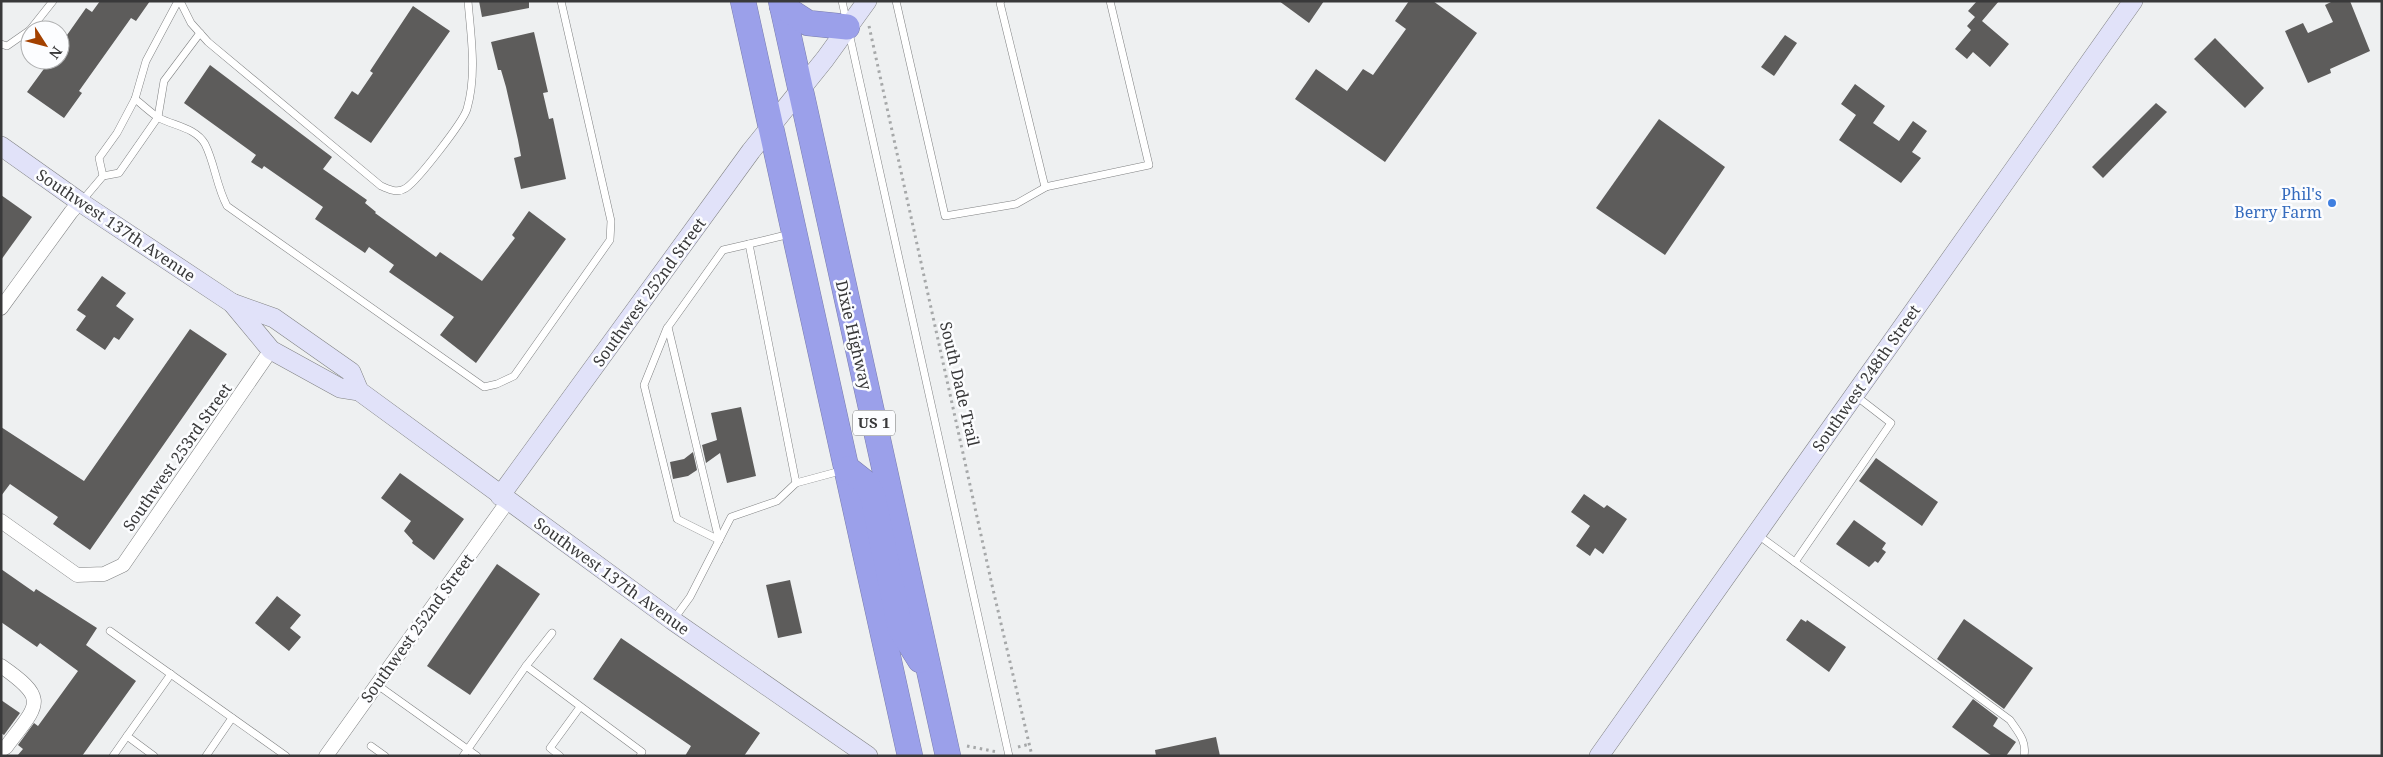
<svg xmlns="http://www.w3.org/2000/svg" width="2383" height="757" font-family="'Noto Serif',serif">
  <style>
    .building { fill: #5d5c5b }
    .lines { fill: none; stroke-linecap: round; stroke-linejoin: round }
    .lane-casing { stroke: #808283; stroke-width: 8 }
    .street-casing { stroke: #808283; stroke-width: 15 }
    .secondary-casing { stroke: #808283; stroke-width: 20 }
    .highway-casing { stroke: #797cac; stroke-width: 26 }
    .path { stroke: #a6a8a9; stroke-width: 3; stroke-dasharray: 2.5 4; stroke-linecap: butt }
    .lane { stroke: #fff; stroke-width: 7 }
    .street { stroke: #fff; stroke-width: 14 }
    .secondary { stroke: #e1e2f9; stroke-width: 19 }
    .highway { stroke: #9ba0ea; stroke-width: 25 }
    .shop-dot { fill: #3f7fe0; stroke: #fcfdff; stroke-width: 2 }
    .labels { text-anchor: middle; stroke-width: 5; stroke-linejoin: round; paint-order: stroke }
    .shield { fill: #fcfdff; stroke: #747475; stroke-width: 1 }
    .shield-label { font-size: 15px; font-weight: bold; fill: #39393a }
    .shop-label { font-size: 16px; fill: #366cbe; stroke: #fcfdff; text-anchor: end }
    .street-label { font-size: 16px; fill: #39393a; stroke: #fcfdff }
  </style>
  <rect width="100%" height="100%" fill="#eef0f1"/>
  <g class="building">
    <path d="M 100,1 L 150,1 L 136,21 L 131,18 L 79,91 L 82,93 L 64,118 L 27,92 L 46,66 L 50,69 L 57,60 L 60,60 L 60,45 L 86,8 L 92,12 Z"/>
    <path d="M 479,1 L 529,1 L 529,8 L 482,17 Z"/>
    <path d="M 1279,1 L 1324,1 L 1309,23 Z"/>
    <path d="M 1409,1 L 1433,1 L 1477,33 L 1385,162 L 1295,99 L 1316,69 L 1347,91 L 1363,69 L 1373,75 L 1406,29 L 1395,21 Z"/>
    <path d="M 1977,1 L 1999,1 L 1982,21 L 2009,44 L 1990,67 L 1973,52 L 1967,59 L 1955,49 L 1971,30 L 1967,26 L 1975,17 L 1968,11 Z"/>
    <path d="M 2333,1 L 2350,1 L 2370,51 L 2330,69 L 2331,73 L 2308,83 L 2285,31 L 2303,23 L 2308,33 L 2333,22 L 2325,5 Z"/>
    <path d="M 413,6 L 450,31 L 371,143 L 334,118 L 352,91 L 358,95 L 373,73 L 370,71 Z"/>
    <path d="M 534,32 L 548,92 L 543,93 L 549,119 L 553,118 L 566,179 L 521,189 L 514,158 L 521,156 L 518,140 L 506,87 L 501,70 L 498,70 L 491,42 Z"/>
    <path d="M 1785,35 L 1797,43 L 1774,76 L 1761,67 Z"/>
    <path d="M 2215,38 L 2264,88 L 2245,108 L 2194,59 Z"/>
    <path d="M 210,65 L 332,157 L 323,169 L 367,200 L 365,203 L 376,212 L 375,213 L 436,257 L 440,252 L 482,281 L 515,238 L 512,235 L 529,211 L 566,239 L 476,363 L 440,335 L 454,317 L 389,272 L 394,265 L 369,247 L 365,253 L 315,219 L 323,207 L 264,166 L 262,169 L 251,162 L 256,155 L 184,103 Z"/>
    <path d="M 1855,84 L 1885,106 L 1873,123 L 1899,141 L 1913,121 L 1927,131 L 1912,152 L 1921,158 L 1901,183 L 1839,140 L 1856,115 L 1841,104 Z"/>
    <path d="M 2156,103 L 2167,112 L 2103,178 L 2092,167 Z"/>
    <path d="M 1659,119 L 1725,167 L 1665,255 L 1596,208 Z"/>
    <path d="M 1,195 L 32,217 L 1,260 Z"/>
    <path d="M 102,276 L 126,293 L 116,306 L 134,319 L 119,340 L 114,337 L 105,350 L 76,330 L 86,316 L 77,310 Z"/>
    <path d="M 190,329 L 227,354 L 90,550 L 53,524 L 58,517 L 10,484 L 1,496 L 1,427 L 84,481 Z"/>
    <path d="M 741,407 L 756,476 L 727,483 L 720,453 L 706,463 L 702,445 L 717,440 L 711,413 Z"/>
    <path d="M 693,452 L 697,470 L 688,476 L 673,479 L 670,462 L 684,459 Z"/>
    <path d="M 1876,458 L 1938,502 L 1922,526 L 1859,481 Z"/>
    <path d="M 400,473 L 464,519 L 434,560 L 412,543 L 413,541 L 404,531 L 411,521 L 381,498 Z"/>
    <path d="M 1584,494 L 1604,508 L 1607,505 L 1627,519 L 1603,554 L 1595,548 L 1590,556 L 1576,546 L 1590,526 L 1571,512 Z"/>
    <path d="M 1854,520 L 1886,543 L 1882,549 L 1886,552 L 1878,563 L 1875,561 L 1869,567 L 1836,544 Z"/>
    <path d="M 497,564 L 540,594 L 470,695 L 427,666 Z"/>
    <path d="M 1,569 L 34,592 L 36,589 L 97,628 L 86,645 L 136,681 L 82,756 L 17,756 L 23,749 L 18,745 L 34,723 L 38,726 L 78,671 L 40,643 L 37,647 L 1,622 Z"/>
    <path d="M 790,580 L 802,633 L 778,638 L 766,585 Z"/>
    <path d="M 277,596 L 301,615 L 290,628 L 301,637 L 289,651 L 255,623 Z"/>
    <path d="M 1801,619 L 1806,622 L 1807,620 L 1846,647 L 1829,672 L 1786,640 Z"/>
    <path d="M 1964,619 L 2033,668 L 2004,709 L 1937,659 Z"/>
    <path d="M 621,638 L 760,733 L 744,756 L 685,756 L 691,746 L 593,679 Z"/>
    <path d="M 1973,699 L 1998,718 L 1993,726 L 2016,742 L 2006,756 L 1992,756 L 1952,727 Z"/>
    <path d="M 1,700 L 20,713 L 4,735 L 1,733 Z"/>
    <path d="M 1216,737 L 1220,756 L 1156,756 L 1155,750 Z"/>
  </g>
  <g class="lines">
    <g class="lane-casing">
      <g id="lane">
        <path d="M 180,1 L 191,23 L 208,42 L 381,186 C 389,189 397,194 406,188 C 418,180 463,122 467,109 C 477,74 471,37 468,1"/>
        <path d="M 842,1 L 1009,756"/>
        <path d="M 896,1 L 945,216 L 1016,204 L 1046,187"/>
        <path d="M 1001,1 L 1000,3 L 1045,187 L 1149,165 L 1110,1"/>
        <path d="M 30,30 L 53,1"/>
        <path d="M 1,44 L 7,46 L 30,30"/>
        <path d="M 135,99 C 143,105 151,113 159,118 C 175,126 196,128 205,144 C 215,164 216,185 227,206 L 484,387 L 497,384 L 514,376 L 610,240 L 611,221 L 561,1"/>
        <path d="M 103,176 L 99,158 L 117,133 L 135,99 L 146,61 L 178,1"/>
        <path d="M 81,202 L 103,176 L 119,173 L 158,117 L 164,81 L 200,33"/>
        <path d="M 790,234 L 749,244 L 796,483 L 844,470"/>
        <path d="M 667,328 L 644,385 L 677,519 L 719,540"/>
        <path d="M 1758,535 L 2010,720 C 2018,732 2027,741 2024,756"/>
        <path d="M 719,540 L 668,327 L 723,250 L 749,244"/>
        <path d="M 1795,562 L 1891,423 L 1856,396"/>
        <path d="M 674,619 L 690,597 L 731,517 L 777,501 L 796,483"/>
        <path d="M 110,631 L 286,756"/>
        <path d="M 526,666 L 552,633"/>
        <path d="M 376,684 L 477,756"/>
        <path d="M 371,746 L 385,756"/>
        <path d="M 113,756 L 127,736"/>
        <path d="M 154,756 L 127,736 L 171,674"/>
        <path d="M 206,756 L 232,718"/>
        <path d="M 463,756 L 526,666 L 642,752 L 640,756"/>
        <path d="M 560,756 L 550,748 L 580,707"/>
      </g>
    </g>
    <g class="street-casing">
      <g id="street">
        <path d="M 1,308 L 71,212 L 80,202"/>
        <path d="M 1,521 L 77,575 L 104,574 L 123,565 L 271,350"/>
        <path d="M 1,666 C 50,700 38,704 6,747 L 1,750"/>
        <path d="M 326,756 L 508,501"/>
      </g>
    </g>
    <g class="secondary-casing">
      <g id="secondary">
        <path d="M 1,146 L 80,202 L 232,303 L 274,318 L 351,372 L 359,391"/>
        <path d="M 232,303 L 271,350 L 340,388 L 359,391 L 672,620 L 868,756"/>
        <path d="M 500,496 L 751,151 L 825,59 L 867,1"/>
        <path d="M 1599,756 L 2133,1"/>
      </g>
    </g>
    <g class="highway-casing">
      <g id="highway">
        <path d="M 743,1 L 910,756"/>
        <path d="M 781,1 L 948,756"/>
        <path d="M 782,6 L 808,23 L 847,27"/>
        <path d="M 848,469 L 867,484 L 873,497 L 900,628 L 920,660"/>
      </g>
    </g>
    <g class="path">
      <path d="M 869,26 L 992,585 L 1032,756"/>
      <path d="M 967,746 L 997,752"/>
      <path d="M 1018,747 L 1030,744"/>
    </g>
    <use href="#lane" class="lane"/>
    <use href="#street" class="street"/>
    <use href="#secondary" class="secondary"/>
    <use href="#highway" class="highway"/>
  </g>
  <circle class="shop-dot" cx="2332" cy="203" r="5"/>
  <g class="labels">
    <rect class="shield" x="853" y="410.5" width="42" height="25" rx="4"/>
    <g class="shield-label">
      <text x="874" y="428">US 1</text>
    </g>
    <g class="shop-label">
      <text x="2322" y="200">Phil's<tspan x="2322" dy="18">Berry Farm</tspan></text>
    </g>
    <g class="street-label">
      <text transform="translate(116 225) rotate(34)" y="6">Southwest 137th Avenue</text>
      <text transform="translate(649 292) rotate(-54)" y="6">Southwest 252nd Street</text>
      <text transform="translate(854 335) rotate(77)" y="6">Dixie Highway</text>
      <text transform="translate(1866 378) rotate(-55)" y="6">Southwest 248th Street</text>
      <text transform="translate(960 384) rotate(77)" y="6">South Dade Trail</text>
      <text transform="translate(177 457) rotate(-55)" y="6">Southwest 253rd Street</text>
      <text transform="translate(612 576) rotate(36)" y="6">Southwest 137th Avenue</text>
      <text transform="translate(417 628) rotate(-54)" y="6">Southwest 252nd Street</text>
    </g>
  </g>
  <rect width="2383" height="757" fill="none" stroke="#39393a" stroke-width="5"/>
  <g transform="translate(45 45) rotate(126)"><circle r="24" fill="#fcfdff" stroke="#aeafb0"/>
  <path d="M0-4L9 19L0 12L-9 19Z" fill="#a34100"/>
  <text y="-8" font-size="14" font-weight="bold" text-anchor="middle" fill="#39393a">N</text>
  </g>
</svg>
